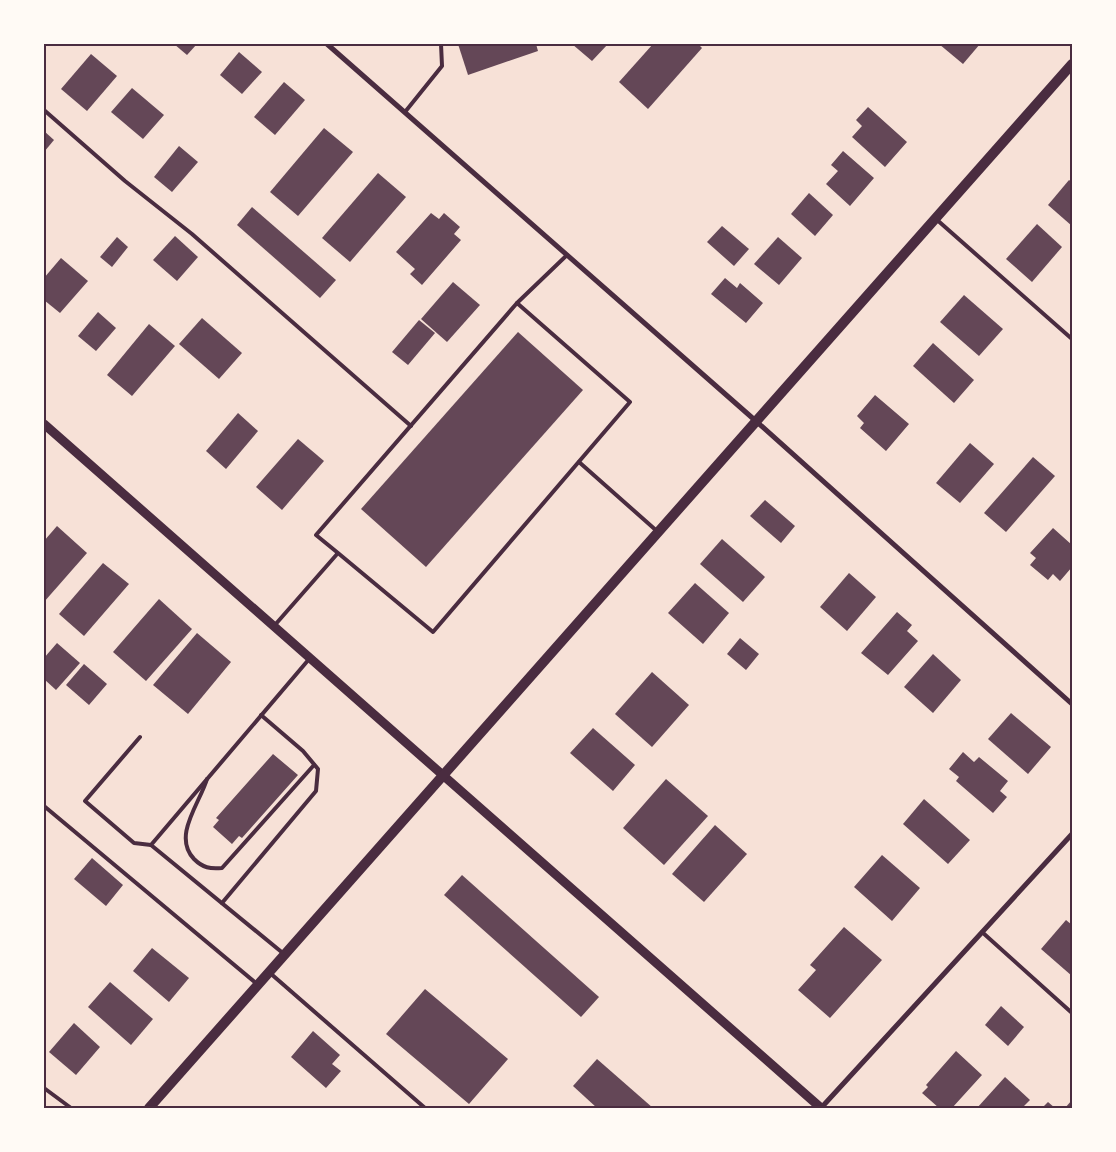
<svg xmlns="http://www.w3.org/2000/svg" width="1116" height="1152" font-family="Georgia,serif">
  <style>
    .building { fill: #644757 }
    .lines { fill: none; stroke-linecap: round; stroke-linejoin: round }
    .service { stroke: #4a2c40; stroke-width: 4 }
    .minor { stroke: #4a2c40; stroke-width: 5 }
    .tertiary { stroke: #4a2c40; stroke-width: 9 }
    .secondary { stroke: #4a2c40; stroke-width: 10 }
    .neatline { fill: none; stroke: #4a2c40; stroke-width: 2 }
  </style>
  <rect width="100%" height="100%" fill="#f7e1d7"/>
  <g class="building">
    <path d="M 174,44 L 197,44 L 187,55 Z"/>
    <path d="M 458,44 L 536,44 L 538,51 L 468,75 Z"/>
    <path d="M 572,44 L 608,44 L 592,61 Z"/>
    <path d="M 653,44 L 698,44 L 702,48 L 648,109 L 619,82 Z"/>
    <path d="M 939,44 L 980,44 L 963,64 Z"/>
    <path d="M 239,52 L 262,72 L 242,94 L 220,75 Z"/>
    <path d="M 91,54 L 117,76 L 87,111 L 61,89 Z"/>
    <path d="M 284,82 L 305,100 L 275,135 L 254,117 Z"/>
    <path d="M 132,88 L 164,115 L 143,139 L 111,112 Z"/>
    <path d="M 868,107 L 907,142 L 885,167 L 852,137 L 862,126 L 856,120 Z"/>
    <path d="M 324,128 L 353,152 L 298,216 L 270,192 Z"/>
    <path d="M 44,131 L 54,140 L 44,152 Z"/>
    <path d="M 179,146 L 198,162 L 172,192 L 154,177 Z"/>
    <path d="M 843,151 L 874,178 L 850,206 L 826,184 L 838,171 L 831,165 Z"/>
    <path d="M 378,173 L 406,197 L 350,262 L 322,238 Z"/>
    <path d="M 1069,180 L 1072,182 L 1072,226 L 1048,205 Z"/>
    <path d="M 809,193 L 833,215 L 815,236 L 791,214 Z"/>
    <path d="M 252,207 L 336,280 L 320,298 L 237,225 Z"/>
    <path d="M 431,213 L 439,219 L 444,213 L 460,227 L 454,234 L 461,240 L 422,285 L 410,274 L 415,269 L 396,252 Z"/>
    <path d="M 1037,224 L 1062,247 L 1032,282 L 1006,259 Z"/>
    <path d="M 722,226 L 749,249 L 734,266 L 707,242 Z"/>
    <path d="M 175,236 L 198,257 L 177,281 L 153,260 Z"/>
    <path d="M 117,237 L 128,247 L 112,267 L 100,257 Z"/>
    <path d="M 778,237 L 802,258 L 779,285 L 754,264 Z"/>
    <path d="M 61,258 L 88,281 L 60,313 L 44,300 L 44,278 Z"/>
    <path d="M 725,278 L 737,288 L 740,283 L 763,303 L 746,323 L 711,294 Z"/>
    <path d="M 453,282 L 480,305 L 447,342 L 421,319 Z"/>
    <path d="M 964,295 L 1003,329 L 979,356 L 940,322 Z"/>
    <path d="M 98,312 L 116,328 L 96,351 L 78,336 Z"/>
    <path d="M 202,318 L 242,353 L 219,379 L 179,344 Z"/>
    <path d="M 419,320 L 435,333 L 408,365 L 392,352 Z"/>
    <path d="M 149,324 L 175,346 L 132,396 L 107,375 Z"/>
    <path d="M 518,332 L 583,390 L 426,567 L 361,509 Z"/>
    <path d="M 933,343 L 974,380 L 954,403 L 913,366 Z"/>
    <path d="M 875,395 L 909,424 L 886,451 L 860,428 L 864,423 L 857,416 Z"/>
    <path d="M 238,413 L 258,431 L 226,469 L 206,451 Z"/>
    <path d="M 298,439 L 324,461 L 282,510 L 256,487 Z"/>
    <path d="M 970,443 L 994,464 L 960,503 L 936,483 Z"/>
    <path d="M 1033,457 L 1055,476 L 1006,532 L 984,513 Z"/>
    <path d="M 765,500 L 795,526 L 781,543 L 750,516 Z"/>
    <path d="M 57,526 L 87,553 L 44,602 L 44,541 Z"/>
    <path d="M 1053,528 L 1072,545 L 1072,567 L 1060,581 L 1053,574 L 1048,580 L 1030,565 L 1036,558 L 1030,553 Z"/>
    <path d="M 722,539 L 765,577 L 743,602 L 700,564 Z"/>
    <path d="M 103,563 L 129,584 L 84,636 L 59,614 Z"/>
    <path d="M 849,573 L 876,597 L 847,631 L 820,607 Z"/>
    <path d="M 695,583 L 729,613 L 703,644 L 668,613 Z"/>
    <path d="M 159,599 L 192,629 L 146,681 L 113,652 Z"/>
    <path d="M 897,612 L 912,625 L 907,631 L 918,641 L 888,675 L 861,653 Z"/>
    <path d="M 197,633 L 231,662 L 188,714 L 153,685 Z"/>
    <path d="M 740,638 L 759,654 L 746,670 L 727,654 Z"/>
    <path d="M 57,643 L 80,663 L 56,690 L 44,679 L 44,658 Z"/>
    <path d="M 933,654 L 961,680 L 933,713 L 904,687 Z"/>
    <path d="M 84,664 L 107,684 L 89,705 L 66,685 Z"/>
    <path d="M 652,672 L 689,705 L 652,747 L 615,714 Z"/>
    <path d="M 1011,713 L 1051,747 L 1028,774 L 988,739 Z"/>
    <path d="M 593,728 L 635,765 L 613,791 L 570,753 Z"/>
    <path d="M 963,752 L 974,762 L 979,757 L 1008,781 L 1000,791 L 1007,797 L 993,813 L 956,781 L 959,777 L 949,769 Z"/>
    <path d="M 273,754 L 298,775 L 242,838 L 239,836 L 232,844 L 213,827 L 219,820 L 216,818 Z"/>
    <path d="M 666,779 L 708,816 L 664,865 L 623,828 Z"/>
    <path d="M 924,799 L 970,840 L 948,864 L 903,824 Z"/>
    <path d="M 715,825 L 747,854 L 704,902 L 672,874 Z"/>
    <path d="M 882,855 L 920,888 L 892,921 L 854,887 Z"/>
    <path d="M 92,858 L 123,885 L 106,906 L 74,879 Z"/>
    <path d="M 462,875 L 599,997 L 581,1017 L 444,895 Z"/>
    <path d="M 1066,920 L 1072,925 L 1072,976 L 1041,949 Z"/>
    <path d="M 844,927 L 882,960 L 830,1018 L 798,990 L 816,970 L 810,965 Z"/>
    <path d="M 152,948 L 189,978 L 169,1002 L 133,971 Z"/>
    <path d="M 110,982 L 153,1019 L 131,1045 L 88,1007 Z"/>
    <path d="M 425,989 L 508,1059 L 469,1104 L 386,1034 Z"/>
    <path d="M 1001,1006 L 1024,1027 L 1008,1046 L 985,1025 Z"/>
    <path d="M 74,1023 L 100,1047 L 76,1075 L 49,1052 Z"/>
    <path d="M 313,1031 L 340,1055 L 332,1064 L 341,1071 L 326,1088 L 291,1057 Z"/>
    <path d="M 956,1051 L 982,1075 L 952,1108 L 939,1108 L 922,1093 L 928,1087 L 926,1085 Z"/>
    <path d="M 597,1059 L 653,1108 L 597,1108 L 573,1086 Z"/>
    <path d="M 1005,1077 L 1030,1100 L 1022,1108 L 977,1108 Z"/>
    <path d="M 1072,1100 L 1072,1108 L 1065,1108 Z"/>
    <path d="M 1048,1102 L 1055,1108 L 1042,1108 Z"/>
  </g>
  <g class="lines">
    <g class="service">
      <path d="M 44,110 L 125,181 L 192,234 L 411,426"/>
      <path d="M 405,112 L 442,66 L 441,44"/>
      <path d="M 936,219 L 1072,339"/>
      <path d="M 517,303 L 567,255"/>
      <path d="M 579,462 L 658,532"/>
      <path d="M 274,626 L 338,553 L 433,632 L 630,402 L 517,303 L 316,535 L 338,553"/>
      <path d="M 140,737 L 85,801 L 134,843 L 151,845"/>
      <path d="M 207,779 C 200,803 172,836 194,859 C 203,868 210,869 222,868 L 314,765"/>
      <path d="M 44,806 L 257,984"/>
      <path d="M 222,903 L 316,791 L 318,769 L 303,751 L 261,715"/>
      <path d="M 982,932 L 1072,1013"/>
      <path d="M 284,954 L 151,845 L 310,658"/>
      <path d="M 270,973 L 425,1108"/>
      <path d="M 44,1088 L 71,1108"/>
    </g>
    <g class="minor">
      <path d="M 327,44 L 757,422 L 1072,704"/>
      <path d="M 821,1108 L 1072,834"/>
    </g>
    <path class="tertiary" d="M 44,424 L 821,1108"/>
    <path class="secondary" d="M 149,1108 C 455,759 765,413 1072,64"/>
  </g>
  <rect width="1116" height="1152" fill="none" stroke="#fffaf5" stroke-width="90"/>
  <rect x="45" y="45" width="1026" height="1062" class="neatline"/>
</svg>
